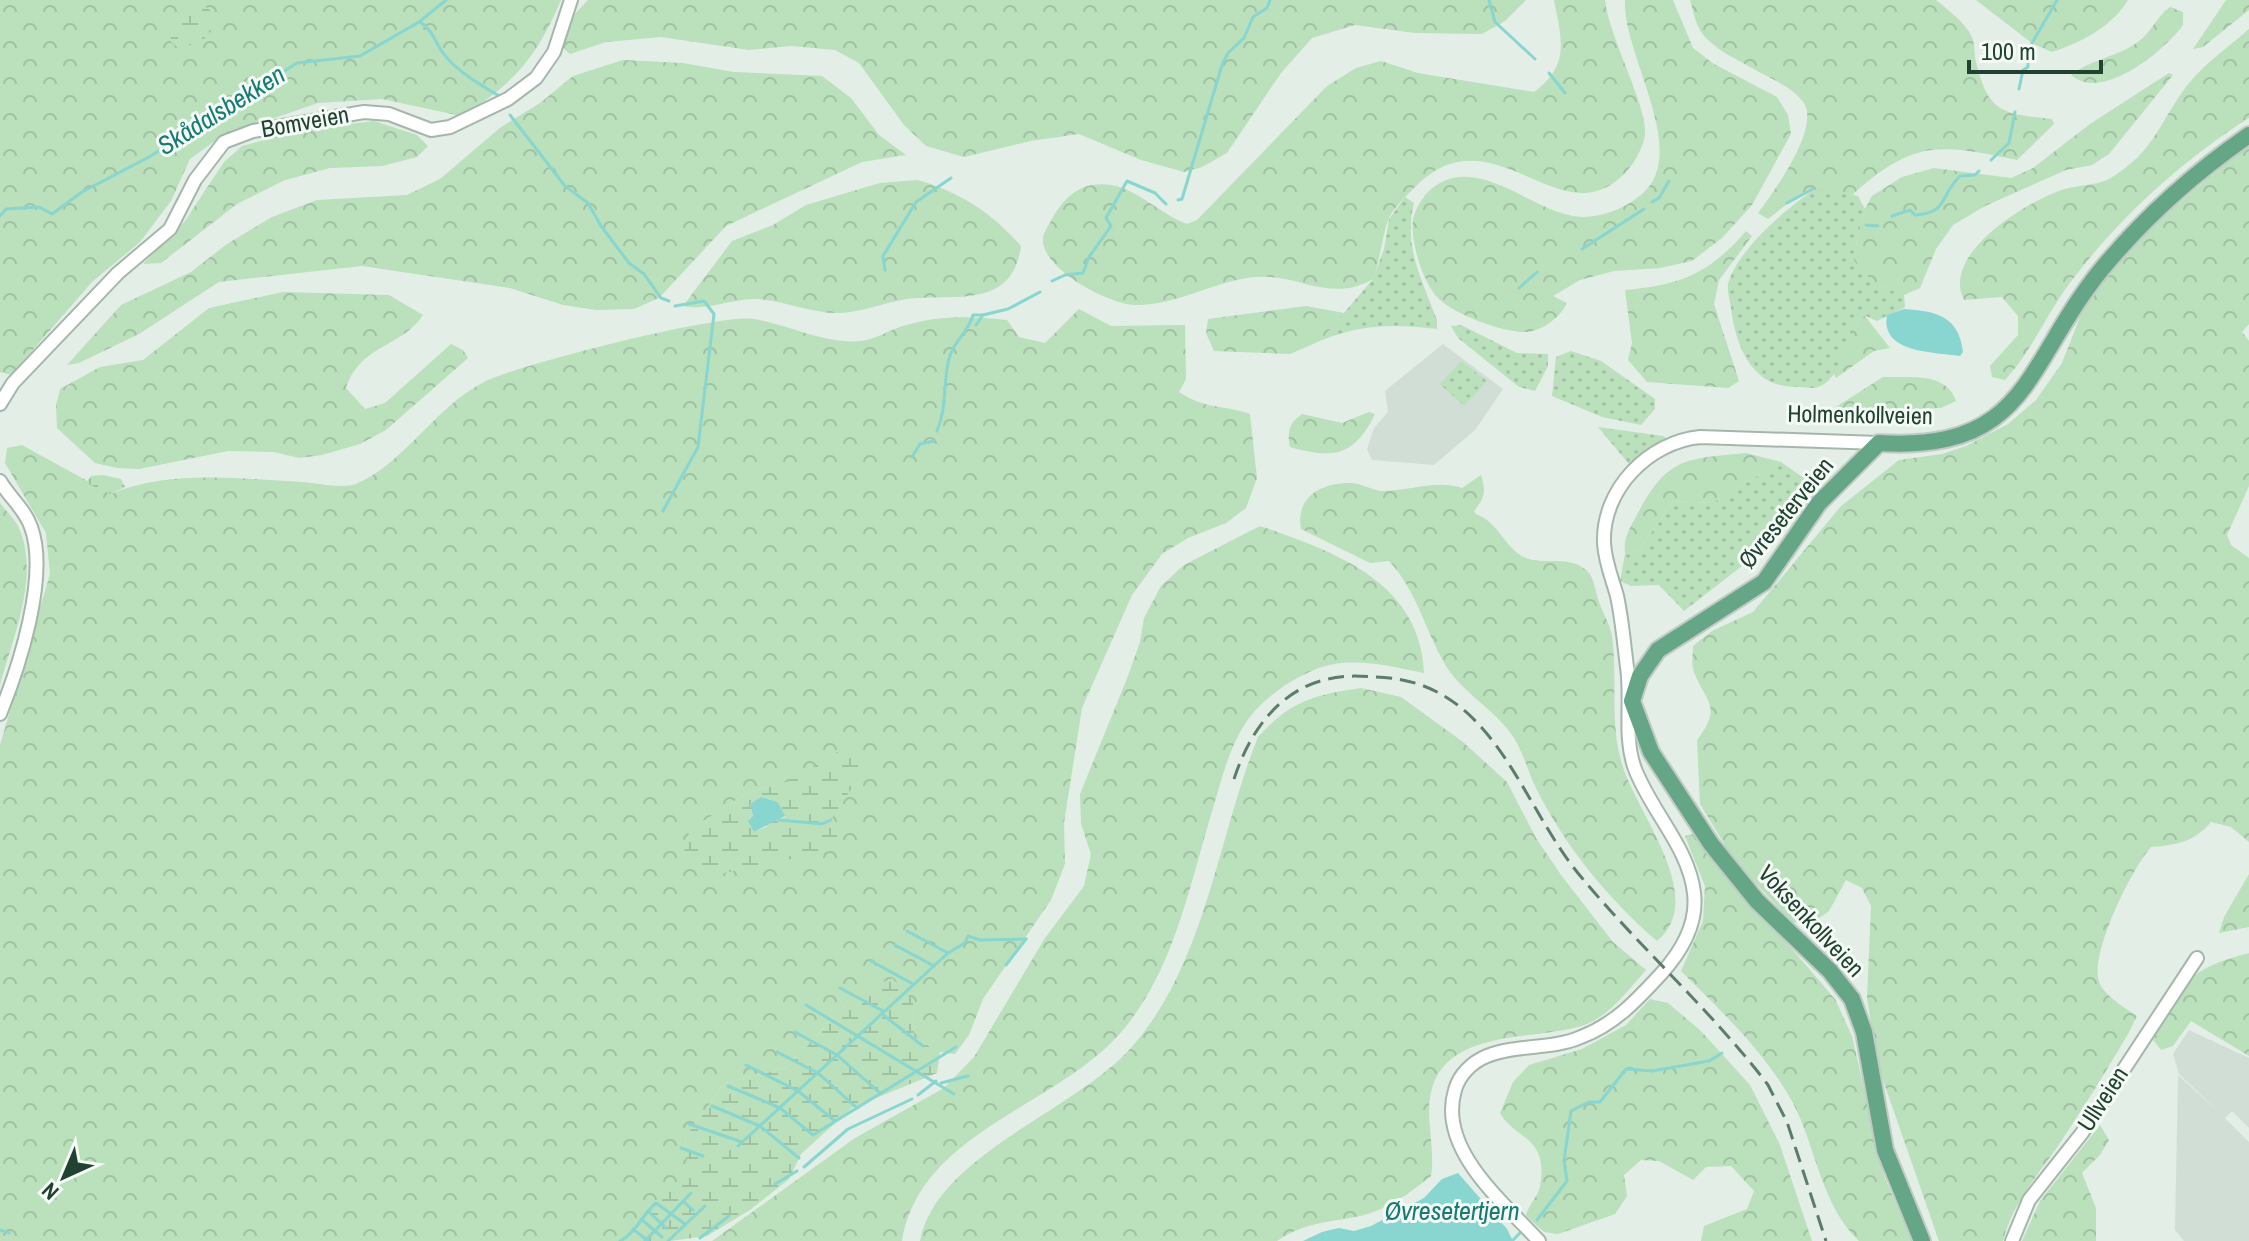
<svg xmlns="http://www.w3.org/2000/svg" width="2249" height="1241" font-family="'Archivo Narrow',sans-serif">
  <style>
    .built { fill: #d1ded5 }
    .green { fill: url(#green-dots) }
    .forest { fill: url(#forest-crowns); fill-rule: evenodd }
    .wetland { fill: url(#wetland-marsh); fill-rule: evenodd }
    .water { fill: #88d6cf }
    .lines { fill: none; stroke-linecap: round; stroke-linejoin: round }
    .stream { stroke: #88d6cf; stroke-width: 3 }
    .minor-casing { stroke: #a5b7ac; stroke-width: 16 }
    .major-casing { stroke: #c1cac5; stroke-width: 20 }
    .minor { stroke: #fff; stroke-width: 12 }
    .major { stroke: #65a686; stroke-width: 16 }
    .rail { stroke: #5c7c6c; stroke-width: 3; stroke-dasharray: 16 8; stroke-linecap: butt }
    .labels { text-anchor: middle; stroke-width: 6; stroke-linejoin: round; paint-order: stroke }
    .street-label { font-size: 24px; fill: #214131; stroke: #f4faf5 }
    .water-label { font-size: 26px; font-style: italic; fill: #177b74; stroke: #f4faf5 }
  </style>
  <defs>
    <pattern id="green-dots" width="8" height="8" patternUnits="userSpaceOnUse" patternTransform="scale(2)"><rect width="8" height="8" fill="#bae0bc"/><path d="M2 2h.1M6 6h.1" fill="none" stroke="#a0c1a2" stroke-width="1.8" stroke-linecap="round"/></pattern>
    <pattern id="forest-crowns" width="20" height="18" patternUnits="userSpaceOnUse" patternTransform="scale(2)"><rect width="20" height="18" fill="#bae0bc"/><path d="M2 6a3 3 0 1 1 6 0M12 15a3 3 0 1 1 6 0" fill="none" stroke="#a0c1a2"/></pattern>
    <pattern id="wetland-marsh" width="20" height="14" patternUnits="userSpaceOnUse" patternTransform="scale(2)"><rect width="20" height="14" fill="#bae0bc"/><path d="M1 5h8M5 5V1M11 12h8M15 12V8" fill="none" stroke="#a0c1a2"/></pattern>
  </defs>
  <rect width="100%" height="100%" fill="#e3eee6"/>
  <g class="built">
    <path d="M 1443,344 L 1503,389 L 1475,430 L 1434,465 L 1372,460 L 1367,449 L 1374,428 L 1388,412 L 1385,391 Z"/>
    <path d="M 2189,1030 L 2249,1058 L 2249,1128 L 2232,1111 L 2225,1118 L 2249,1142 L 2249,1241 L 2184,1241 L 2175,1230 L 2178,1075 L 2222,1115 L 2179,1074 L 2173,1054 Z"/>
  </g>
  <g class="green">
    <path d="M 1820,186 L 1858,196 L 1865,209 L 1853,257 L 1880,286 L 1904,295 L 1905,307 L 1877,321 L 1866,316 L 1859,320 C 1850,339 1840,380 1818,387 C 1813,389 1804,387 1799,387 C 1752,389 1736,347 1731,308 C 1730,301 1727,291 1728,284 C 1738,248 1790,205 1820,186 Z"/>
    <path d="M 1405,197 L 1414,203 C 1403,246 1422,280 1437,320 L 1437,329 C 1392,324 1363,324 1320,341 L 1373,279 L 1384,249 L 1389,219 Z"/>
    <path d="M 1461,325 L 1517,353 L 1548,354 L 1548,366 L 1535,391 L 1519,387 L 1458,338 L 1451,326 Z"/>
    <path d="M 1571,351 L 1601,361 L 1655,399 L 1655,409 L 1641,425 L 1602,417 L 1552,396 L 1556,357 Z"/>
    <path d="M 1461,361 L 1487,381 L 1464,406 L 1440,384 Z"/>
    <path d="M 1598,427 L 1663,436 L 1666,438 L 1629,464 Z"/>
    <path d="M 1781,462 L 1808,481 L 1764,549 L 1684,611 L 1659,585 L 1631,586 L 1620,581 L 1625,554 L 1640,549 L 1673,501 L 1712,503 Z"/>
  </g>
  <g class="forest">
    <path d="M 0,0 L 561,0 C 537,57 514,84 461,116 L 382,99 L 318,103 L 222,136 L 190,159 L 171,201 L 140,242 L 92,282 L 11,375 L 0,372 Z"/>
    <path d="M 588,0 L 1526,0 L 1505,21 L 1482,34 L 1415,33 L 1355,25 L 1312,38 L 1281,73 L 1227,153 L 1202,167 L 1184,172 L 1141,160 L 1079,134 L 1031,141 L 964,157 L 926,146 L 904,125 L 859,63 L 835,50 L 791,46 L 749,50 L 661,37 L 606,42 L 570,54 L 561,46 L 571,18 Z"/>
    <path d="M 1554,0 L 1605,0 C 1609,37 1648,108 1645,134 C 1644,146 1634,164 1626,172 C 1561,242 1494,107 1415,187 C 1406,196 1393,208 1388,220 C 1382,238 1380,260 1373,279 C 1330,304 1299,273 1255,277 C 1215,281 1177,305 1137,305 C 1111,306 1041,269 1043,239 C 1043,233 1050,223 1053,217 C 1067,194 1083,181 1111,185 C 1137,189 1162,215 1187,224 L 1197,220 L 1327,86 L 1356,68 L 1381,61 L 1418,73 L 1534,92 C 1570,65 1562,41 1554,0 Z"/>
    <path d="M 1625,0 L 1673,0 L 1693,48 L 1714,64 L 1777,97 L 1788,115 L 1791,134 L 1752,205 L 1722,238 L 1692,261 L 1660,268 L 1614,271 L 1580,280 L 1553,296 L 1567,303 C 1560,318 1540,333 1523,332 C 1500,331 1456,315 1439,299 C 1423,284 1410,241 1413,219 C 1415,210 1421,200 1427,193 C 1471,149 1527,208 1573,216 C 1596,220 1623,210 1641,195 C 1692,153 1622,55 1625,0 Z"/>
    <path d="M 1690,0 L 1936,0 C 1948,10 1965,22 1972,37 C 1975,44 1974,54 1976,62 C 1988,113 2003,114 2052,119 L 2054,124 L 2017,160 C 1939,144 1914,139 1852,195 C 1806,183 1804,191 1768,219 L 1758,213 C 1773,193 1820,129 1804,103 C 1795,89 1774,80 1759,72 C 1742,62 1721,53 1707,39 C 1696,29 1694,13 1690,0 Z"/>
    <path d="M 1976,0 L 2128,0 C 2113,26 2080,43 2052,52 L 2033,44 Z"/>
    <path d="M 2226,0 L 2249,0 L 2249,10 L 2203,47 L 2193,49 Z"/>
    <path d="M 2170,7 L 2183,12 L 2183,25 C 2165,50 2102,103 2071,75 C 2092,59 2116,57 2135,44 C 2151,34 2156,17 2170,7 Z"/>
    <path d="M 2249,29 L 2249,118 C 2182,160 2117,220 2069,284 C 2046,315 2032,351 2005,380 L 1992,377 L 1990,366 L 2018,335 L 2018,316 L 2002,297 L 1964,300 C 1941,255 2023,204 2059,191 C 2074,185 2093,186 2107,180 C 2117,175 2129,165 2137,158 C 2159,136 2170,106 2190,82 C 2206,62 2230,46 2249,29 Z"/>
    <path d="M 623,60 L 683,63 L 734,72 L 822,76 L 851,98 L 879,135 L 906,155 L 862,162 L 726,226 L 659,298 L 634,309 L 596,310 L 563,305 L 510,288 L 362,266 L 219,282 L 139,334 L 79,363 L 67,365 L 121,305 L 191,272 L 227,244 L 272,217 L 317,200 L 407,195 L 440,179 L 501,127 L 540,103 L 573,76 Z"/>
    <path d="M 2169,73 L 2173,75 L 2109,154 L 2092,165 L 2066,170 L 1985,206 L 1953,225 L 1936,249 L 1920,288 L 1904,295 L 1880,286 L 1858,268 L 1853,257 L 1865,209 L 1872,196 L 1902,177 L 1934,168 L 2011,178 L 2033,168 L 2090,124 Z"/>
    <path d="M 374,121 L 417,135 L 428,146 L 417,157 L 382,166 L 330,168 L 285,180 L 237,204 L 161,263 L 143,264 L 185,221 L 224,162 L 242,146 L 301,130 Z"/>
    <path d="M 2249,144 L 2249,324 L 2242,332 L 2249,341 L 2249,486 L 2227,535 L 2231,545 L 2249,558 L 2249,842 L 2231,827 L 2211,822 C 2194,842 2177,845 2151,847 C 2131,870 2094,946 2098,977 C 2100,994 2124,1007 2137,1016 L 2128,1034 C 2107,1070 2085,1105 2062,1140 C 2040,1173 2013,1201 2003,1241 L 1939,1241 L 1878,1066 L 1867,998 L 1871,906 L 1862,888 L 1846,880 L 1829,911 L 1811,924 L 1792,922 L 1734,860 L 1700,804 L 1697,740 C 1723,706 1706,703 1694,672 C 1691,665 1693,654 1693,646 L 1712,631 L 1753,612 L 1841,506 L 1899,460 L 1942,454 L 1966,446 L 2008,424 L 2036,400 L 2062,363 L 2080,317 L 2107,275 L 2148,229 Z"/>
    <path d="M 917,180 C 959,191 993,214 1021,246 C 1012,311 953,293 907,299 C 886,302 862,312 841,313 C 812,314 785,300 756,299 C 731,299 707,311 683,306 L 732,241 L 773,225 L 806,205 L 880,183 Z"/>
    <path d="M 1746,231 L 1752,236 L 1719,280 L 1714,304 L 1739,381 L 1728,388 L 1647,382 L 1628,360 L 1632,343 L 1625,290 C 1681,285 1709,274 1746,231 Z"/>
    <path d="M 283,292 L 389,295 L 423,315 C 401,348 361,344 346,388 L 365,409 L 385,403 L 451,344 L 463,350 L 468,358 L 386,430 L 360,444 L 322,455 L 299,458 L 274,452 L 228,451 L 139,469 L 117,468 L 95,463 L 57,428 L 56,405 L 60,389 L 100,367 L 143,360 L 209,308 Z"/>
    <path d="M 1306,306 L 1344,313 L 1320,341 L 1290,354 L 1214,351 L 1206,333 L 1208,319 Z"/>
    <path d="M 1079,309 L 1111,326 L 1185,325 L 1186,379 L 1179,392 C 1206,410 1221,404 1250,414 L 1257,478 L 1246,508 L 1226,523 L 1188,538 L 1162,554 L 1132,595 L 1082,708 L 1064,823 L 1065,864 L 1051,900 L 983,999 L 969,1035 L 955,1054 L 940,1052 L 914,1038 L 913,1000 L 853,996 L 788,1067 L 725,1083 L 685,1137 L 688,1170 L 628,1241 L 0,1241 L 0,745 L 50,574 L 46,533 L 5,463 L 7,448 L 22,445 L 111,494 C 169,469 241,479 302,482 C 317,483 343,489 356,484 C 404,464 436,406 484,382 C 517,365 721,313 754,319 C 786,324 827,345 860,341 C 875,340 891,329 906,325 C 941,315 971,316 1007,320 L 1019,337 L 1045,343 ZM 787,782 L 832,819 L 839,842 L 685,850 L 690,830 L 747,793 Z"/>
    <path d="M 1865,316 L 1890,348 L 1874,351 L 1836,378 L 1834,374 L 1859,320 Z"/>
    <path d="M 1883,377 C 1909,378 1946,371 1956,401 L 1941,408 L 1860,411 L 1817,425 L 1808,419 L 1828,412 Z"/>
    <path d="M 1369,412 L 1375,414 C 1354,457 1333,459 1290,447 C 1287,432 1289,423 1302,414 L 1342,423 Z"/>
    <path d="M 1746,453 L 1781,462 L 1712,503 L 1673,501 L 1640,549 L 1625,554 C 1623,537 1630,528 1638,513 C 1668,457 1685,459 1746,453 Z"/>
    <path d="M 1481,475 C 1486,491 1485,498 1474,511 L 1476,514 C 1497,522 1503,543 1520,555 C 1540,568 1571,552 1589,573 C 1594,579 1596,594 1599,602 C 1603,613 1610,625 1612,636 C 1618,679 1609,721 1622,764 C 1636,813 1709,898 1657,941 C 1609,900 1564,845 1536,788 C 1528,772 1524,754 1514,738 C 1494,707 1457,691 1441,657 C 1424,625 1415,589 1389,561 L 1370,563 L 1301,529 C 1295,496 1323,482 1352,483 C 1362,484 1372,490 1382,491 C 1409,491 1436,479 1462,488 Z"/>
    <path d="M 0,503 C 6,511 15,519 19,528 C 40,576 13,637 0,685 Z"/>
    <path d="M 1260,526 C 1334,551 1421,582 1424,673 C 1395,667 1364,659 1334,664 C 1305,669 1267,694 1249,718 C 1230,744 1222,778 1213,808 C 1190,883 1175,968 1123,1030 C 1058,1107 920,1131 902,1241 L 712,1241 L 855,1138 L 944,1088 L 974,1057 L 1045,938 L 1084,886 L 1091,854 L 1081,824 L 1080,794 L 1128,676 L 1140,642 L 1144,618 L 1161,586 L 1184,565 Z"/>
    <path d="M 1361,688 L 1401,697 L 1463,742 L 1507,782 L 1536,838 L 1561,875 L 1613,942 L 1646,970 C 1629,989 1611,1014 1587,1024 C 1545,1041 1453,1027 1433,1085 C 1423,1113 1436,1146 1431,1176 C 1410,1193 1387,1210 1360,1216 C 1328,1223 1307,1221 1277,1241 L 920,1241 C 936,1156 1074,1111 1130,1049 C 1206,964 1217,839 1258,737 C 1291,701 1313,695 1361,688 Z"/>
    <path d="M 1693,834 L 1835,999 L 1852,1036 L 1884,1176 L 1912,1241 L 1859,1241 C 1821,1205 1816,1147 1793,1103 C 1765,1052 1722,1012 1681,971 L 1703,921 L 1705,886 L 1685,836 Z"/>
    <path d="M 2249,874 L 2249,927 L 2219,933 L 2224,917 Z"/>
    <path d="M 2249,953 L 2249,1056 L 2191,1021 L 2173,1046 L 2161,1050 L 2153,1040 C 2179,984 2189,968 2249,953 Z"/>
    <path d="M 1650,999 L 1668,1003 L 1701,1031 L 1750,1085 L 1780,1145 L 1812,1241 L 1701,1241 L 1704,1226 L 1747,1209 L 1754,1191 L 1731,1166 L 1706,1167 L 1693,1180 L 1659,1161 L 1641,1160 L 1624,1175 L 1627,1196 L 1615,1214 L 1558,1234 L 1544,1232 L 1526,1216 C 1528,1205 1537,1198 1540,1187 C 1549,1135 1516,1141 1500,1113 L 1513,1082 L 1529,1065 L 1582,1049 L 1626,1025 Z"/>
    <path d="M 2100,1125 L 2109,1140 L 2100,1155 L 2082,1173 L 2096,1208 L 2096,1241 L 2022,1241 L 2040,1201 Z"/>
  </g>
  <g class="wetland">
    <path d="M 200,2 L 211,11 L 212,30 L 203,40 L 180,49 L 171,42 C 169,20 181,11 200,2 Z"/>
    <path d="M 103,475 L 121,479 L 125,487 L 111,494 L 86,483 L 91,476 Z"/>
    <path d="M 841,750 L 865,768 L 832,818 L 839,842 L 830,851 L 714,875 L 684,850 L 690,830 L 747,793 L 787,782 ZM 761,797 L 778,802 L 785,817 L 762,826 L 768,826 L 754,832 L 749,822 L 753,816 L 750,804 Z"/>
    <path d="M 892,978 L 913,1000 L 914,1038 L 940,1052 L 937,1073 L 852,1108 L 801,1154 L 789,1179 L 750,1210 L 707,1236 L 670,1241 L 628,1241 L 687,1170 L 685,1137 L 725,1083 L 788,1067 L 853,996 Z"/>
  </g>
  <g class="water">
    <path d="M 1904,309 C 1936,311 1959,316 1963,352 L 1960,356 C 1933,352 1880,353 1887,315 Z"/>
    <path d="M 761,797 L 778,802 L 785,816 L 754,832 L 748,821 L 753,816 L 750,804 Z"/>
    <path d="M 1458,1173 L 1507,1229 L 1513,1241 L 1303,1241 L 1322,1232 L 1339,1228 L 1354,1231 L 1371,1226 L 1424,1198 L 1442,1179 Z"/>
  </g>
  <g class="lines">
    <g class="stream">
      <path d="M 1489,0 L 1495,22 L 1535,59"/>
      <path d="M 420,22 C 433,31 434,40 443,53 C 456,71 482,86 501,97"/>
      <path d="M 1549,73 L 1565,93"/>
      <path d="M 2019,89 L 2023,70 L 2028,67 L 2028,50 L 2057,0"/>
      <path d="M 510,115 L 565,186 L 588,203 L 601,226 L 629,263 L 644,274 L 661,298 L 669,301"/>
      <path d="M 1991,160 L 2009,143 L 2015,112"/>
      <path d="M 1178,200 L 1182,199 L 1222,65 L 1228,53 L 1244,38 L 1253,17 L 1267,8 L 1270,0"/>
      <path d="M 1652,202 L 1659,198 L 1669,181"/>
      <path d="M 1787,203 L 1813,189"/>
      <path d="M 0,216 L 6,209 L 39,207 L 52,214 L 82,192 L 149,157 L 297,63 L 360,56 L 419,22 L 446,0"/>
      <path d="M 1892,216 L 1910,210 L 1915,215 C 1949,213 1939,196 1960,176 L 1975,175 L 1979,171"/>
      <path d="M 1866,225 L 1878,226"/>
      <path d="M 1582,249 L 1644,209"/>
      <path d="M 885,270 L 883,256 L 916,202 L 951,178"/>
      <path d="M 1052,281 L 1065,275 L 1083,273 L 1089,257 L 1111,226 L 1106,218 L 1127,181 L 1155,193 L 1166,204"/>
      <path d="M 1519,288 L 1537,272"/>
      <path d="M 976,325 L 983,315 L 1008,309 L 1040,292"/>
      <path d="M 937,431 C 947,407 943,387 948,363 C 952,341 968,334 973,315 L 983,315"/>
      <path d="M 912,457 L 920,444 L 934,441"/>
      <path d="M 663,511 L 698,447 L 714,314 L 704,301 L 675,306"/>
      <path d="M 779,820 L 822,824 L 831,820"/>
      <path d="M 907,931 L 948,953"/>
      <path d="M 895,945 L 934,966"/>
      <path d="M 871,961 L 913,984"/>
      <path d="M 1006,965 L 1026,939"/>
      <path d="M 840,988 L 883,1011"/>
      <path d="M 806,1005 L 954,1094"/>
      <path d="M 882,1014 L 923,1046"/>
      <path d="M 795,1032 L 837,1055 L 880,1093"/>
      <path d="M 777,1052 L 818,1073 L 857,1108"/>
      <path d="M 746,1065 L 798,1091 L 835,1121"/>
      <path d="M 941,1083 L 968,1076"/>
      <path d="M 728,1086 L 780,1108 L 813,1135 L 956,1047"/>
      <path d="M 918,1095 L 936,1081"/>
      <path d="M 712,1106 L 760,1126 L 799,1158"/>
      <path d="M 689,1124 L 742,1142"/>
      <path d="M 738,1146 L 948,953 L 965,943 L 968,936 L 980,940 L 1026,939"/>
      <path d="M 681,1148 L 703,1156"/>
      <path d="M 804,1167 L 848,1129 L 912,1099"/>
      <path d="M 775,1184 L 797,1171"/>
      <path d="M 684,1202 L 693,1210"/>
      <path d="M 648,1211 L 666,1228"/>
      <path d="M 641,1219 L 662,1237"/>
      <path d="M 1537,1220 L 1567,1181 L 1564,1161 L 1571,1111 L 1589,1102 L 1600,1102 L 1626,1069 L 1652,1071 L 1709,1061 L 1722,1053"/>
      <path d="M 633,1229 L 648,1241"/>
      <path d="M 0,1230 L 9,1233"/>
      <path d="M 700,1238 L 729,1216"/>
      <path d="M 1513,1240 L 1522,1231"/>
      <path d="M 620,1241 C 635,1234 643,1214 656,1203 L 685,1224"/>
      <path d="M 645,1241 L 691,1193"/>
      <path d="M 668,1241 L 705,1206"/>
    </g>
    <g class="minor-casing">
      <g id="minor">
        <path d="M 0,404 L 13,383 L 118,273 L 170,229 L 195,180 L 224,142 L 253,131 L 364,112 L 389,114 L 431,130 L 450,127 L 508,99 L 536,78 L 554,52 L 571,0"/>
        <path d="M 0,481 C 9,497 25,509 31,527 C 49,576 19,667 0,714"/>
        <path d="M 1539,1241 C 1504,1203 1437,1149 1455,1090 C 1459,1075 1472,1062 1487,1056 C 1517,1044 1551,1050 1581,1037 C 1615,1024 1637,1000 1661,974 C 1681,952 1698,925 1694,893 C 1689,848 1651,811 1635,769 C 1623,737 1632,701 1627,667 C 1624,644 1622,619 1617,596 C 1612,578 1605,562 1604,543 C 1602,489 1649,442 1700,437 L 1879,443"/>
        <path d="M 2012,1241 L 2029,1200 L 2082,1133 L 2197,958"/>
      </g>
    </g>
    <g class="major-casing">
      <path id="major" d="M 1922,1241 L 1885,1150 L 1864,1032 L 1852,999 L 1830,971 L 1757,901 L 1711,844 L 1651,752 L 1632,701 L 1640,676 L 1658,650 L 1764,582 L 1819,503 L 1879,443 C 2029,452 2024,365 2101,270 C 2143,219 2194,173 2249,135"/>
    </g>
    <use href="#minor" class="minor"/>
    <use href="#major" class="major"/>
    <path class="rail" d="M 1234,779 C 1249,733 1278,690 1328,679 C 1344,675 1360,676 1376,677 C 1495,680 1519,804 1582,878 C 1641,949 1712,1011 1768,1085 L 1787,1122 L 1826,1241"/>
  </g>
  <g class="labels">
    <g class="street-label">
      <text transform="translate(305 122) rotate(-10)" y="8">Bomveien</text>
      <text transform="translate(1860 415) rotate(1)" y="8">Holmenkollveien</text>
      <text transform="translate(1786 513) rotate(-51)" y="8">Øvreseterveien</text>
      <text transform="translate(1811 921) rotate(47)" y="8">Voksenkollveien</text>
      <text transform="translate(2103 1099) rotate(-57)" y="8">Ullveien</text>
    </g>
    <g class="water-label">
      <text transform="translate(221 110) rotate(-32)" y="9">Skådalsbekken</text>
      <text x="1452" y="1220">Øvresetertjern</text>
    </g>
  </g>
  <g transform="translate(64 1177) rotate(224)" stroke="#f4faf5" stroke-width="6" paint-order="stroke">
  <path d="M0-6L14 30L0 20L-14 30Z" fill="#214131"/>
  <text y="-12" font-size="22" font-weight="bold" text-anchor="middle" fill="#214131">N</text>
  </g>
  <path d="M1969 60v12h132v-12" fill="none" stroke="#214131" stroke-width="4"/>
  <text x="1981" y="60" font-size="24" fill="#214131" stroke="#f4faf5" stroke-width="6" paint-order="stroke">100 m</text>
</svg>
